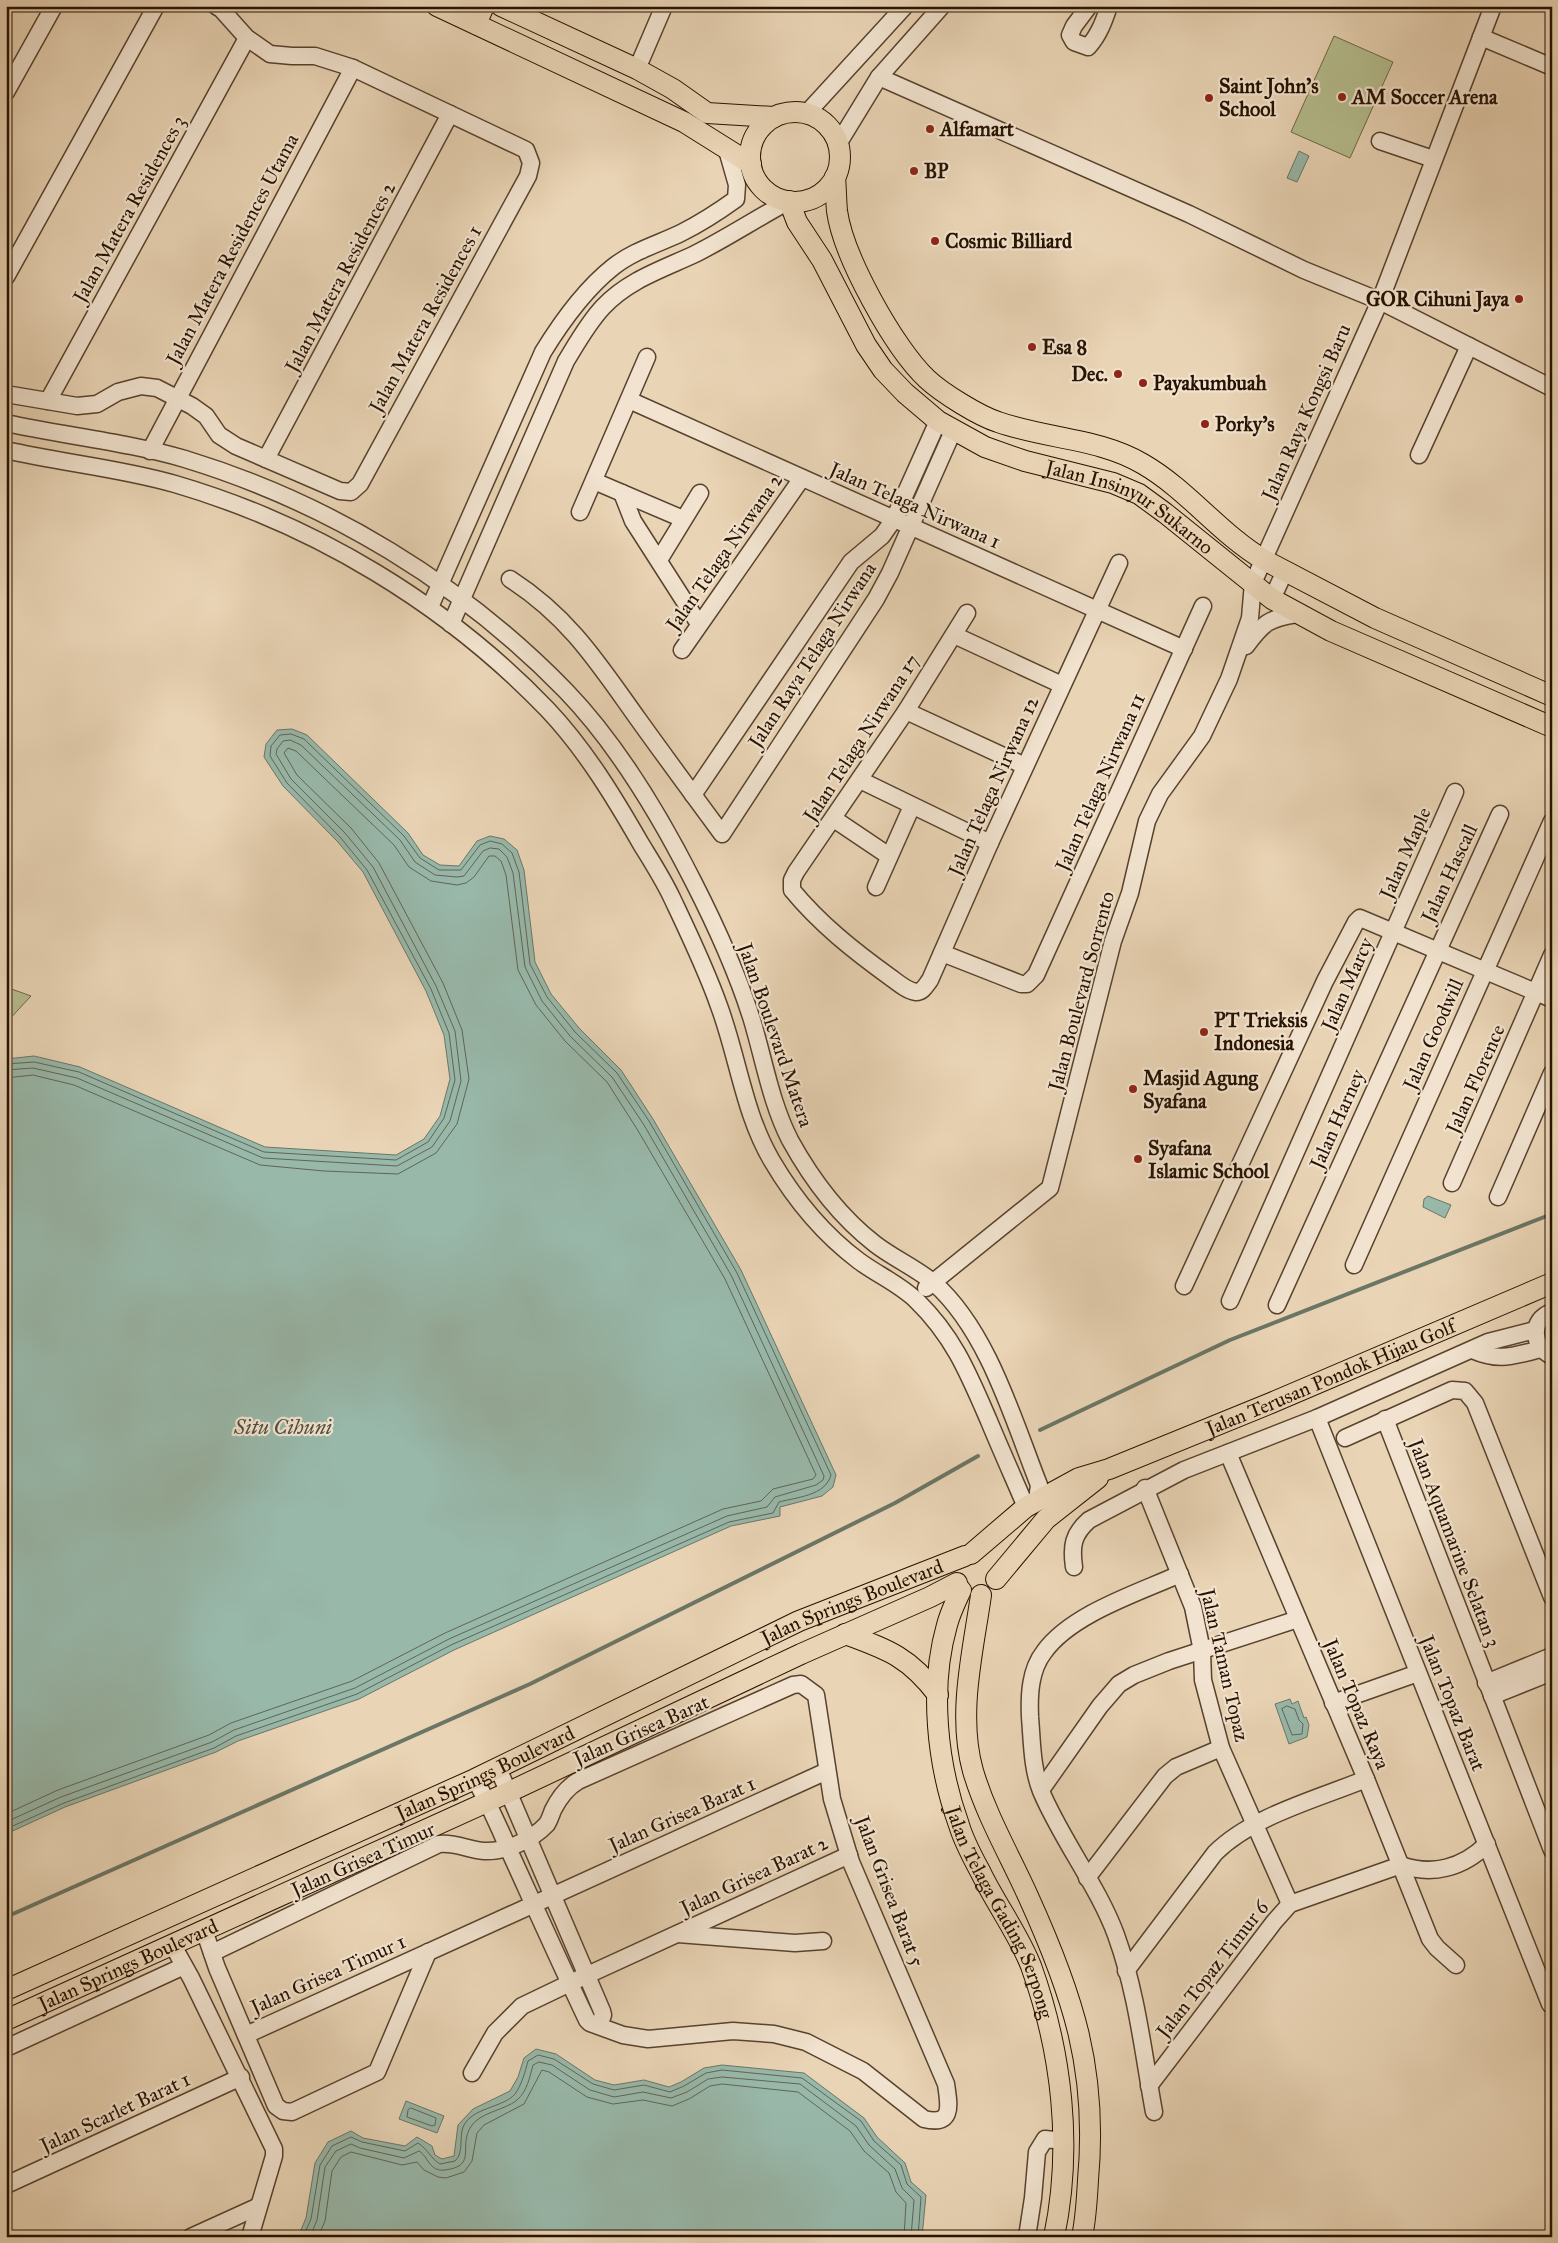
<svg xmlns="http://www.w3.org/2000/svg" width="1558" height="2243" font-family="'IM FELL Great Primer',serif">
  <style>
    .green { fill: #b5bd8e; stroke: #6e6847 }
    .water { fill: #98b8aa; stroke: #6b7666 }
    .lines { fill: none; stroke-linecap: round; stroke-linejoin: round }
    .shore { stroke: #606555; stroke-width: 1 }
    .stream { stroke: #6b7666; stroke-width: 4 }
    .minor-casing { stroke: #58422d; stroke-width: 19 }
    .major-casing { stroke: #271200; stroke-width: 22 }
    .minor { stroke: #f1e3cf; stroke-width: 16 }
    .major { stroke: #e9d4b5; stroke-width: 20 }
    .poi-dot { fill: #8f2418; stroke: #f1e3cf; stroke-width: 2 }
    .labels { text-anchor: middle; stroke-width: 4.5; stroke-linejoin: round; paint-order: stroke }
    .poi-label { font-size: 20px; font-weight: bold; fill: #271200; stroke: #f1e3cf; text-anchor: start }
    .street-label { font-size: 20px; fill: #271200; stroke: #f1e3cf }
    .water-label { font-size: 21px; font-style: italic; fill: #4f4c3c; stroke: #f1e3cf }
  </style>
  <rect width="100%" height="100%" fill="#e9d4b5"/>
  <filter id="stains"><feTurbulence type="fractalNoise" baseFrequency=".004" numOctaves="4"/><feColorMatrix values="0 0 0 0 .2 0 0 0 0 .09 0 0 0 0 .02 0 0 0 .5 -.17"/></filter>
  <radialGradient id="worn" r=".72"><stop offset=".6" stop-color="#630" stop-opacity="0"/><stop offset="1" stop-color="#630" stop-opacity=".3"/></radialGradient>
  <g class="green">
    <path d="M 1334,36 L 1393,62 L 1350,158 L 1291,132 Z"/>
    <path d="M 6,987 L 31,996 L 6,1023 Z"/>
  </g>
  <g class="water">
    <path d="M 1299,151 L 1309,156 L 1297,182 L 1287,178 Z"/>
    <path d="M 292,729 L 307,735 L 408,833 L 423,855 L 440,865 L 459,866 L 477,841 L 490,836 L 504,839 L 517,850 L 524,870 L 535,962 L 551,994 L 579,1028 L 621,1070 L 653,1119 L 741,1270 L 836,1475 L 833,1487 L 822,1496 L 780,1507 L 780,1516 L 731,1526 L 454,1650 L 359,1699 L 238,1741 L 216,1752 L 65,1807 L 6,1834 L 6,1059 L 34,1056 L 80,1067 L 265,1147 L 396,1155 L 424,1139 L 440,1116 L 450,1079 L 444,1035 L 426,991 L 363,872 L 337,841 L 283,786 L 264,757 L 266,744 L 277,730 Z"/>
    <path d="M 1428,1196 L 1451,1205 L 1445,1218 L 1423,1207 L 1424,1199 Z"/>
    <path d="M 1290,1699 L 1292,1704 L 1298,1701 L 1304,1718 L 1306,1717 L 1309,1725 L 1307,1737 L 1289,1744 L 1275,1704 Z"/>
    <path d="M 536,2049 L 556,2054 L 595,2080 L 614,2085 L 644,2080 L 669,2087 L 681,2082 L 704,2068 L 722,2065 L 804,2073 L 864,2118 L 877,2137 L 905,2163 L 911,2182 L 926,2195 L 922,2237 L 298,2237 L 306,2218 L 315,2163 L 328,2142 L 351,2131 L 363,2138 L 405,2146 L 417,2137 L 432,2146 L 435,2155 L 442,2159 L 454,2156 L 458,2125 L 473,2109 L 510,2091 L 518,2077 L 524,2058 Z"/>
    <path d="M 406,2101 L 444,2116 L 437,2133 L 399,2119 Z"/>
  </g>
  <g class="lines">
    <g class="shore">
      <path d="M 6,1064 L 34,1062 L 79,1072 L 264,1152 L 396,1160 L 428,1142 L 444,1118 L 455,1080 L 449,1033 L 431,989 L 367,870 L 340,837 L 287,783 L 270,756 L 271,746 L 280,735 L 291,734 L 304,739 L 404,836 L 420,858 L 439,870 L 461,870 L 480,845 L 490,841 L 502,844 L 512,853 L 519,872 L 530,964 L 547,997 L 575,1032 L 617,1073 L 649,1121 L 737,1273 L 831,1475 C 825,1496 797,1497 779,1502 L 773,1513 L 729,1522 L 451,1645 L 357,1694 L 236,1736 L 214,1748 L 64,1803 L 6,1829"/>
      <path d="M 6,1070 L 33,1068 L 77,1078 L 263,1158 L 397,1166 L 432,1147 L 450,1121 L 461,1081 L 455,1031 L 436,986 L 373,867 L 345,833 L 291,779 L 276,754 L 277,749 L 283,741 L 290,740 L 301,745 L 400,840 L 415,862 L 435,875 L 457,877 L 464,876 L 483,851 L 490,848 L 499,849 L 507,857 L 513,873 L 525,967 L 542,1001 L 570,1036 L 612,1077 L 644,1125 L 731,1275 L 824,1476 L 823,1480 L 816,1485 L 775,1497 L 767,1507 L 727,1516 L 449,1639 L 355,1688 L 234,1730 L 212,1742 L 61,1797 L 6,1822"/>
      <path d="M 6,1078 L 33,1075 L 74,1085 L 260,1165 L 324,1171 L 398,1174 L 436,1153 L 457,1124 L 469,1079 L 462,1030 L 443,983 L 379,863 L 351,828 L 297,775 L 284,753 L 288,748 L 296,751 L 394,845 L 409,867 L 431,881 L 457,885 L 466,883 L 474,877 L 489,856 L 495,856 L 501,861 L 506,875 L 518,970 L 536,1005 L 565,1041 L 607,1082 L 637,1129 L 725,1279 L 816,1475 L 813,1479 L 773,1489 L 761,1501 L 723,1509 L 445,1633 L 352,1681 L 231,1723 L 209,1735 L 58,1790 L 6,1814"/>
      <path d="M 1287,1706 L 1295,1709 L 1299,1720 L 1303,1724 L 1302,1734 L 1292,1735 L 1282,1709 Z"/>
      <path d="M 411,2108 L 436,2118 L 435,2125 L 432,2126 L 407,2117 L 408,2110 Z"/>
      <path d="M 303,2237 L 311,2219 L 320,2165 L 332,2146 L 351,2137 L 362,2142 L 405,2151 L 418,2143 C 428,2149 430,2158 440,2164 L 455,2161 C 464,2153 459,2138 463,2127 C 472,2107 503,2108 515,2094 C 522,2084 525,2072 528,2061 L 538,2055 L 554,2059 L 593,2084 L 614,2090 L 644,2085 L 670,2092 L 684,2086 L 706,2073 L 722,2070 L 802,2078 L 861,2121 L 874,2141 L 901,2165 L 907,2184 L 921,2197 L 918,2237"/>
      <path d="M 310,2237 L 317,2220 L 325,2167 L 336,2151 L 351,2144 L 360,2148 L 404,2158 L 419,2151 C 428,2156 429,2172 445,2170 C 476,2166 460,2149 469,2130 C 477,2112 504,2111 517,2100 C 527,2092 530,2076 533,2065 L 539,2062 L 552,2065 L 590,2090 L 614,2097 L 643,2092 L 671,2098 L 687,2092 L 708,2079 L 722,2077 L 800,2084 L 856,2126 L 869,2145 L 895,2169 L 902,2188 L 914,2200 L 911,2237"/>
      <path d="M 318,2237 L 325,2221 L 332,2171 L 341,2157 L 351,2152 L 402,2165 L 417,2162 L 424,2170 L 438,2177 L 446,2178 L 464,2172 L 472,2161 L 477,2133 L 484,2125 L 524,2104 L 542,2070 L 549,2072 L 587,2097 L 613,2104 L 643,2100 L 672,2106 L 689,2099 L 710,2086 L 722,2084 L 798,2092 L 850,2131 L 864,2151 L 889,2173 L 896,2192 L 906,2203 L 904,2237"/>
    </g>
    <g class="stream">
      <path d="M 1040,1430 L 1230,1340 L 1552,1214"/>
      <path d="M 6,1917 L 530,1684 L 895,1503 L 978,1456"/>
    </g>
    <g class="minor-casing">
      <g id="minor">
        <path d="M 1089,6 L 1074,26 L 1070,35 L 1074,42 L 1088,47 C 1099,35 1104,21 1109,6"/>
        <path d="M 1481,37 L 1552,67"/>
        <path d="M 637,69 L 664,6"/>
        <path d="M 879,77 L 1189,214 L 1304,270 L 1380,301 L 1552,388"/>
        <path d="M 6,92 L 54,6"/>
        <path d="M 807,113 L 905,6"/>
        <path d="M 1380,141 L 1433,159"/>
        <path d="M 838,144 L 879,77 L 942,6"/>
        <path d="M 6,277 L 156,6"/>
        <path d="M 6,394 L 77,406 L 97,404 L 118,392 L 141,386 L 157,388 L 192,406 L 206,416 L 219,435 L 236,446 L 340,491 L 351,492 L 360,484 L 528,176 L 531,163 L 526,150 L 353,68 L 315,56 L 292,56 L 270,54 L 247,38 L 221,9 L 216,6"/>
        <path d="M 629,400 L 1184,649"/>
        <path d="M 48,401 L 247,38"/>
        <path d="M 6,423 C 65,436 127,442 185,459 C 329,503 461,583 566,691 C 617,744 660,816 693,881 C 716,926 737,972 752,1020 C 764,1060 771,1103 790,1140 C 812,1180 839,1216 875,1244 C 893,1258 916,1268 934,1283 C 988,1331 1013,1419 1039,1485 L 1037,1500"/>
        <path d="M 6,450 C 62,463 120,468 175,484 C 315,525 446,604 547,709 C 585,749 614,797 641,844 C 652,862 663,879 672,898 C 689,934 706,969 719,1006 C 738,1057 744,1114 772,1161 C 795,1200 823,1234 859,1261 C 878,1275 901,1285 917,1301 C 954,1337 969,1375 989,1421 C 1001,1450 1014,1479 1026,1507"/>
        <path d="M 150,451 L 353,68"/>
        <path d="M 1419,455 L 1469,346"/>
        <path d="M 266,459 L 450,114"/>
        <path d="M 594,481 L 683,519"/>
        <path d="M 622,493 L 633,521 L 699,624"/>
        <path d="M 580,512 L 647,357"/>
        <path d="M 659,560 L 700,493"/>
        <path d="M 510,579 C 570,618 598,663 638,719 C 666,758 694,796 722,834 L 876,599 L 890,573 L 953,431"/>
        <path d="M 1272,599 L 1285,571"/>
        <path d="M 430,607 L 543,352 C 562,321 584,290 613,267 C 633,251 658,244 681,233 C 701,223 718,212 736,199 L 737,185 L 727,150"/>
        <path d="M 967,613 L 906,711 L 796,872 L 792,880 L 792,890 C 820,924 854,951 890,977 C 897,982 907,991 916,992 C 923,992 926,985 930,980 L 990,843 L 1119,563"/>
        <path d="M 451,624 L 566,361 C 577,343 588,323 603,307 C 628,280 663,269 695,254 C 727,238 757,218 789,201"/>
        <path d="M 954,635 L 1062,685"/>
        <path d="M 1246,646 C 1263,623 1269,618 1297,614"/>
        <path d="M 682,650 L 802,478"/>
        <path d="M 906,711 L 1025,766"/>
        <path d="M 860,780 L 990,843"/>
        <path d="M 693,795 L 851,562 L 882,536 L 894,519 L 938,421"/>
        <path d="M 834,819 L 889,856"/>
        <path d="M 876,887 L 912,806"/>
        <path d="M 942,953 L 1021,984 L 1027,984 L 1036,975 L 1203,606"/>
        <path d="M 1452,1183 L 1552,955"/>
        <path d="M 1498,1197 L 1552,1073"/>
        <path d="M 1354,1265 L 1552,821"/>
        <path d="M 1184,1286 L 1325,981 L 1356,922 L 1360,918 L 1552,999"/>
        <path d="M 926,1288 L 1050,1188 L 1113,941 L 1130,893 L 1147,821 L 1160,794 L 1202,736 L 1229,679 L 1250,618 L 1253,583 L 1380,301 L 1493,6"/>
        <path d="M 1230,1301 L 1455,792"/>
        <path d="M 1277,1305 L 1500,814"/>
        <path d="M 1552,1312 C 1529,1320 1532,1347 1552,1356"/>
        <path d="M 1472,1350 C 1500,1362 1512,1356 1541,1349"/>
        <path d="M 1317,1418 L 1550,2004"/>
        <path d="M 1385,1419 L 1552,1850"/>
        <path d="M 1345,1438 L 1452,1390 L 1465,1391 L 1475,1403 L 1552,1597"/>
        <path d="M 1228,1453 L 1366,1779 L 1430,1939 L 1437,1948 L 1456,1965"/>
        <path d="M 1145,1488 L 1193,1607 L 1202,1651 L 1203,1680 L 1221,1748 L 1290,1904"/>
        <path d="M 1074,1567 C 1071,1546 1073,1534 1089,1520 L 1184,1470 L 1317,1418 L 1488,1342 L 1535,1330"/>
        <path d="M 1486,1683 L 1552,1656"/>
        <path d="M 1492,1696 L 1552,1672"/>
        <path d="M 1333,1703 L 1418,1673"/>
        <path d="M 498,1768 L 602,2011 L 603,2015 L 599,2025"/>
        <path d="M 1041,1790 L 1100,1706 L 1119,1684 L 1134,1675 L 1169,1661 L 1298,1619"/>
        <path d="M 1087,1878 L 1165,1776 L 1176,1767 L 1221,1748"/>
        <path d="M 204,1930 L 217,1968 L 276,2106 L 283,2111 L 292,2112 L 377,2072 L 428,1952"/>
        <path d="M 678,1934 L 795,1943 L 823,1941"/>
        <path d="M 172,1944 L 191,1978 L 274,2149 L 274,2156 L 250,2237"/>
        <path d="M 212,1953 L 439,1844 C 456,1842 468,1850 484,1851 C 506,1852 532,1840 547,1824 C 550,1819 551,1815 553,1810 C 559,1798 566,1788 578,1781 L 793,1685 L 801,1684 L 816,1695 L 832,1799 L 851,1862 L 946,2084 C 949,2105 954,2126 924,2119 L 863,2071 L 806,2042 L 774,2034 L 733,2031 L 648,2039 L 623,2035 L 590,2023 L 587,2020 C 560,1963 534,1905 508,1848 C 498,1824 487,1801 475,1779"/>
        <path d="M 1126,1971 L 1215,1853 C 1252,1816 1317,1799 1366,1779"/>
        <path d="M 246,2035 L 827,1771"/>
        <path d="M 6,2048 L 184,1966"/>
        <path d="M 472,2073 L 495,2033 L 522,2006 L 570,1983 L 849,1855"/>
        <path d="M 1149,2086 L 1274,1922 L 1290,1904 L 1401,1865 C 1432,1876 1463,1868 1487,1844"/>
        <path d="M 1154,2112 C 1143,2052 1137,1993 1116,1935 C 1098,1886 1061,1839 1041,1791 C 1032,1769 1032,1741 1030,1717 C 1029,1695 1030,1670 1044,1652 C 1071,1614 1138,1593 1180,1574"/>
        <path d="M 6,2185 L 241,2077"/>
        <path d="M 191,2237 L 257,2207"/>
        <path d="M 1027,2237 L 1033,2198 L 1037,2152 L 1045,2139 L 1064,2141"/>
      </g>
    </g>
    <g class="major-casing">
      <g id="major">
        <path d="M 437,6 L 684,122 L 751,164"/>
        <path d="M 501,6 L 637,69 L 673,89 L 707,113 L 774,117"/>
        <path d="M 476,24 L 484,6"/>
        <circle cx="795" cy="157" r="45"/>
        <path d="M 835,177 C 836,188 836,200 837,211 C 843,256 894,348 927,379 C 942,393 979,416 998,422 C 1046,439 1099,438 1143,464 C 1188,490 1220,534 1264,560 L 1375,618 L 1552,696"/>
        <path id="s1" d="M 789,201 L 797,222 L 822,260 L 866,345 L 883,370 L 905,393 L 938,421 L 985,447 L 1025,461 L 1113,483 L 1139,494 L 1165,513 L 1272,599 L 1331,631 L 1552,727"/>
        <path id="s2" d="M 971,1554 L 1026,1507 L 1079,1478 L 1109,1469 L 1271,1403 L 1552,1283"/>
        <path d="M 996,1579 L 1046,1519 L 1098,1478"/>
        <path id="s3" d="M 961,1590 C 956,1601 950,1613 947,1625 C 929,1688 937,1764 959,1825 C 964,1842 973,1858 981,1873 C 996,1904 1019,1935 1031,1966 C 1062,2052 1073,2147 1054,2237"/>
        <path d="M 981,1595 C 973,1652 957,1714 973,1771 C 986,1815 1009,1854 1028,1896 C 1073,1995 1098,2070 1088,2180 C 1087,2199 1086,2218 1082,2237"/>
        <path d="M 845,1634 C 889,1650 909,1657 938,1695"/>
        <path id="s4" d="M 6,1990 L 475,1779 L 799,1621 L 965,1556"/>
        <path id="s5" d="M 6,2020 L 509,1792 L 801,1654 L 930,1597 L 957,1583"/>
      </g>
    </g>
    <use href="#minor" class="minor"/>
    <use href="#major" class="major"/>
  </g>
  <g class="poi-dot">
    <circle cx="1342" cy="97" r="5"/>
    <circle cx="1209" cy="98" r="5"/>
    <circle cx="930" cy="129" r="5"/>
    <circle cx="914" cy="171" r="5"/>
    <circle cx="935" cy="241" r="5"/>
    <circle cx="1519" cy="299" r="5"/>
    <circle cx="1032" cy="347" r="5"/>
    <circle cx="1118" cy="374" r="5"/>
    <circle cx="1143" cy="383" r="5"/>
    <circle cx="1205" cy="424" r="5"/>
    <circle cx="1204" cy="1032" r="5"/>
    <circle cx="1133" cy="1089" r="5"/>
    <circle cx="1138" cy="1159" r="5"/>
  </g>
  <g class="labels">
    <g class="poi-label">
      <text x="1219" y="93">Saint John's<tspan x="1219" dy="23">School</tspan></text>
      <text x="1352" y="104">AM Soccer Arena</text>
      <text x="940" y="136">Alfamart</text>
      <text x="924" y="178">BP</text>
      <text x="945" y="248">Cosmic Billiard</text>
      <text x="1509" y="306" text-anchor="end">GOR Cihuni Jaya</text>
      <text x="1042" y="354">Esa 8</text>
      <text x="1108" y="381" text-anchor="end">Dec.</text>
      <text x="1153" y="390">Payakumbuah</text>
      <text x="1215" y="431">Porky's</text>
      <text x="1214" y="1027">PT Trieksis<tspan x="1214" dy="23">Indonesia</tspan></text>
      <text x="1143" y="1085">Masjid Agung<tspan x="1143" dy="23">Syafana</tspan></text>
      <text x="1148" y="1155">Syafana<tspan x="1148" dy="23">Islamic School</tspan></text>
    </g>
    <g class="street-label">
      <text transform="translate(129 209) rotate(-61)" y="7">Jalan Matera Residences 3</text>
      <text transform="translate(232 249) rotate(-62)" y="7">Jalan Matera Residences Utama</text>
      <text transform="translate(340 277) rotate(-62)" y="7">Jalan Matera Residences 2</text>
      <text transform="translate(425 319) rotate(-61)" y="7">Jalan Matera Residences 1</text>
      <text transform="translate(1306 412) rotate(-66)" y="7">Jalan Raya Kongsi Baru</text>
      <text transform="translate(915 505) rotate(24)" y="7">Jalan Telaga Nirwana 1</text>
      <text dy="7" stroke="none"><textPath href="#s1" startOffset="481">Jalan Insinyur Sukarno</textPath></text>
      <text transform="translate(724 552) rotate(-55)" y="7">Jalan Telaga Nirwana 2</text>
      <text transform="translate(812 655) rotate(-57)" y="7">Jalan Raya Telaga Nirwana</text>
      <text transform="translate(861 738) rotate(-57)" y="7">Jalan Telaga Nirwana 17</text>
      <text transform="translate(1100 782) rotate(-66)" y="7">Jalan Telaga Nirwana 11</text>
      <text transform="translate(993 786) rotate(-66)" y="7">Jalan Telaga Nirwana 12</text>
      <text transform="translate(1405 853) rotate(-66)" y="7">Jalan Maple</text>
      <text transform="translate(1449 873) rotate(-65)" y="7">Jalan Hascall</text>
      <text transform="translate(1347 984) rotate(-66)" y="7">Jalan Marcy</text>
      <text transform="translate(1081 991) rotate(-75)" y="7">Jalan Boulevard Sorrento</text>
      <text transform="translate(1433 1034) rotate(-66)" y="7">Jalan Goodwill</text>
      <text transform="translate(776 1035) rotate(71)" y="7">Jalan Boulevard Matera</text>
      <text transform="translate(1475 1079) rotate(-66)" y="7">Jalan Florence</text>
      <text transform="translate(1337 1119) rotate(-66)" y="7">Jalan Harney</text>
      <text dy="7" stroke="none"><textPath href="#s2" startOffset="404">Jalan Terusan Pondok Hijau Golf</textPath></text>
      <text transform="translate(1455 1543) rotate(69)" y="7">Jalan Aquamarine Selatan 3</text>
      <text dy="7" stroke="none"><textPath href="#s4" startOffset="931">Jalan Springs Boulevard</textPath></text>
      <text transform="translate(1225 1665) rotate(77)" y="7">Jalan Taman Topaz</text>
      <text transform="translate(1453 1703) rotate(68)" y="7">Jalan Topaz Barat</text>
      <text transform="translate(1357 1704) rotate(67)" y="7">Jalan Topaz Raya</text>
      <text transform="translate(641 1730) rotate(-24)" y="7">Jalan Grisea Barat</text>
      <text dy="7" stroke="none"><textPath href="#s4" startOffset="526">Jalan Springs Boulevard</textPath></text>
      <text transform="translate(682 1814) rotate(-24)" y="7">Jalan Grisea Barat 1</text>
      <text transform="translate(363 1859) rotate(-24)" y="7">Jalan Grisea Timur</text>
      <text transform="translate(754 1875) rotate(-25)" y="7">Jalan Grisea Barat 2</text>
      <text transform="translate(890 1891) rotate(69)" y="7">Jalan Grisea Barat 5</text>
      <text dy="7" stroke="none"><textPath href="#s3" startOffset="338">Jalan Telaga Gading Serpong</textPath></text>
      <text dy="7" stroke="none"><textPath href="#s5" startOffset="134">Jalan Springs Boulevard</textPath></text>
      <text transform="translate(1212 1969) rotate(-52)" y="7">Jalan Topaz Timur 6</text>
      <text transform="translate(328 1974) rotate(-24)" y="7">Jalan Grisea Timur 1</text>
      <text transform="translate(115 2112) rotate(-25)" y="7">Jalan Scarlet Barat 1</text>
    </g>
    <g class="water-label">
      <text x="283" y="1434">Situ Cihuni</text>
    </g>
  </g>
  <rect width="1558" height="2243" fill="none" stroke="#e9d4b5" stroke-width="25"/>
  <rect x="8" y="8" width="1543" height="2228" fill="none" stroke="#271200" stroke-width="2.5"/>
  <rect x="12" y="12" width="1533" height="2218" fill="none" stroke="#271200"/>
  <rect width="100%" height="100%" filter="url(#stains)"/>
  <rect width="100%" height="100%" fill="url(#worn)"/>
</svg>
